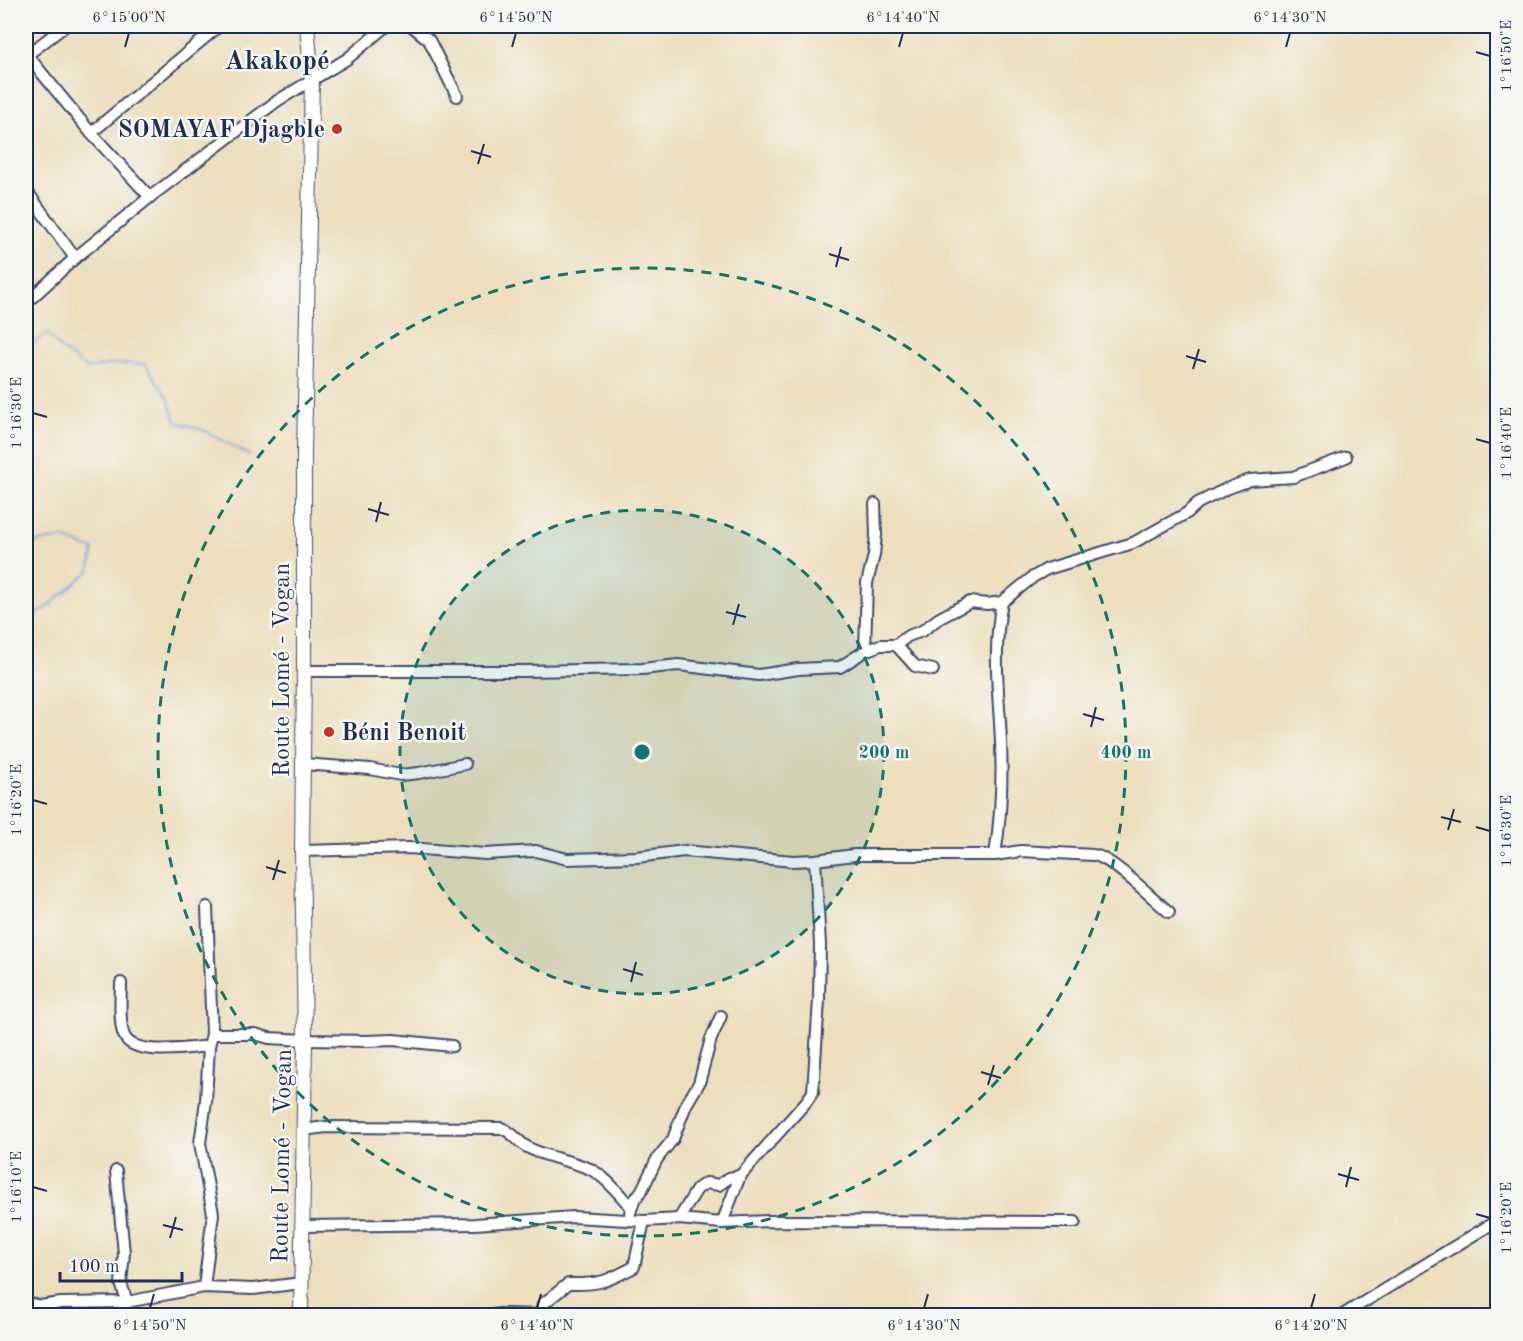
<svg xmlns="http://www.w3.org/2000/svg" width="1523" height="1341" font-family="'Old Standard TT',serif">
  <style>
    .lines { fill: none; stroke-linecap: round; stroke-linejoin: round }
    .stream { stroke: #71a7de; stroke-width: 2 }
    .minor-casing { stroke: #3a496c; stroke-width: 14 }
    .major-casing { stroke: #3a496c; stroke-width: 16 }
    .minor { stroke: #fff; stroke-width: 10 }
    .major { stroke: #fff; stroke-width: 14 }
    .ticks { fill: none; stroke: #1b2f5e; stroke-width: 2 }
    .ring { fill: none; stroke: #0f766e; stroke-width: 3; stroke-dasharray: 10 8 }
    .poi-dot { fill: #c8321e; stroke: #f6f6f2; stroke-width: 2 }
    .labels { text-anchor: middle; stroke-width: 5; stroke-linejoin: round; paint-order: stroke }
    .poi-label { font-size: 24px; font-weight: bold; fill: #1b2f5e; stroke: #f6f6f2; text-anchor: end }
    .street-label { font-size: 24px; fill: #1b2f5e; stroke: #f6f6f2 }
    .quarter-label { font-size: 27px; font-weight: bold; fill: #1b2f5e; stroke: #f6f6f2 }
    .centre { fill: #0f766e; stroke: #f6f6f2; stroke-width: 3 }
    .ring-label { font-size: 18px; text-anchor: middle; font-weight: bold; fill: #0f766e; stroke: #f6f6f2; stroke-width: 5; stroke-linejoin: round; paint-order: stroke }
    .neatline { fill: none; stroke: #1b2f5e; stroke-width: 2 }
    .ticks-label { font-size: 15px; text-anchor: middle; fill: #1b2f5e }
  </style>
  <rect width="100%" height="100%" fill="#f6f6f2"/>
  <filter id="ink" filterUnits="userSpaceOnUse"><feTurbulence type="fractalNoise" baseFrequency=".0167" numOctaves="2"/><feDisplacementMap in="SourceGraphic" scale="12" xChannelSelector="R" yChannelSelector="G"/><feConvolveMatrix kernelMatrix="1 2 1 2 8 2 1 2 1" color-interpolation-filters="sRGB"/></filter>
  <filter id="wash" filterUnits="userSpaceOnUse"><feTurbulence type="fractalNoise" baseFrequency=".008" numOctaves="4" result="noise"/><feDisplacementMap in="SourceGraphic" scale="24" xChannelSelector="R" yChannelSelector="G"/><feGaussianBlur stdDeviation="1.35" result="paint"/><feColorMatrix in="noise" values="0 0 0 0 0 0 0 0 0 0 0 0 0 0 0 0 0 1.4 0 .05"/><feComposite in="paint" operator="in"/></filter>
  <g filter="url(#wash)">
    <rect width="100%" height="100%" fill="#eddebc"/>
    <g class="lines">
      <g class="stream">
        <path d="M 26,356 L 29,347 L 47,333 L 60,348 L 88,369 L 112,364 L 145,364 L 168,398 L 176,422 L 203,430 L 249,455"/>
        <path d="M 26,544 L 63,538 L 94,550 L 89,571 L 44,610 L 26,619"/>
      </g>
    </g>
  </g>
  <g filter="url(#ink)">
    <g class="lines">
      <g class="minor-casing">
        <g id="minor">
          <path d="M 412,26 L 429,40 L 457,96"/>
          <path d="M 26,53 L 27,55 L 65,26"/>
          <path d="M 26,56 L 27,55 L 91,133 L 219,26"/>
          <path d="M 91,133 L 150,197"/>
          <path d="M 26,190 L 75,258"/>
          <path d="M 26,303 L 75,258 L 150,197 L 277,101 L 347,59 L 386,26"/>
          <path d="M 896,645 L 915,666 L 933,670"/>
          <path d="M 865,651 L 867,583 L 874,555 L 876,535 L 875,504"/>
          <path d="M 304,671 L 524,671 L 642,669 L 678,665 L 759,675 L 798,669 L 840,667 L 865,651 L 880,645 L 896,645 L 908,636 L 922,631 L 938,619 L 970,602 L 987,604 L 1002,602 L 1033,577 L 1047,569 L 1133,543 L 1187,513 L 1198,503 L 1226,489 L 1250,480 L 1293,477 L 1346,457"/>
          <path d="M 303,764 L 370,769 L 401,775 L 419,773 L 465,764"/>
          <path d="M 302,851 L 409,848 L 485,854 L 536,851 L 567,859 L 637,857 L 684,851 L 793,861 L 815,860 L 854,855 L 995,855 L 1021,851 L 1093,855 C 1110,856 1153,899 1169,912"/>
          <path d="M 995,855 C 1002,811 1003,767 1000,722 C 997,681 994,642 1002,602"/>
          <path d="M 121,983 C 121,996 118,1029 126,1039 C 139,1056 191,1048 209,1046"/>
          <path d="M 212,1034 L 255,1034 L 269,1038 L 305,1040 L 367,1041 L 393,1040 L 452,1046"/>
          <path d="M 303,1130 L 326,1127 L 501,1128 C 512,1131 518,1142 527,1147 C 547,1158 570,1160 590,1169 C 606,1177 619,1194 631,1207"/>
          <path d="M 116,1171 L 124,1253 L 121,1283 L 127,1302 L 121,1316"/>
          <path d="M 630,1213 L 634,1201 L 642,1190 L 657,1159 L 673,1139 L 686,1105 L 699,1083 L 711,1039 L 721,1016"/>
          <path d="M 679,1219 L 697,1189 L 706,1183 L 719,1185 L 729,1178 L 740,1176"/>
          <path d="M 722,1223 L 740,1176 L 806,1102 L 813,1092 L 819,1000 L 820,944 L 815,860"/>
          <path d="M 302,1226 L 475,1224 L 574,1217 L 644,1221 L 679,1219 L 722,1223 L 769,1221 L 1075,1222"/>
          <path d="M 204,1287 L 213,1214 L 200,1143 L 206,1101 L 209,1046 L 212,1034 L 207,907"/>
          <path d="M 26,1303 L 40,1306 L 61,1303 L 127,1302 L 204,1287 L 253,1289 L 301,1283"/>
          <path d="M 541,1315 L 543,1304 L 568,1284 C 599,1285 608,1281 634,1267 L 644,1221"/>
          <path d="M 486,1316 L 500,1314 L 582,1316"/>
          <path d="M 1341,1316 L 1498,1220"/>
        </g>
      </g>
      <g class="major-casing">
        <path id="major" d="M 301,1316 L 305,1040 L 302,851 L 304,671 L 304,452 L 312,79 L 307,26"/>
      </g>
      <use href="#minor" class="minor"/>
      <use href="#major" class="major"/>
    </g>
  </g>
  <path class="ticks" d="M 125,47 L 129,33M 512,47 L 516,33M 899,47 L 903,33M 1286,47 L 1290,33M 1476,52 L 1490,56M 471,151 L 491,157M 478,164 L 484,144M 829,254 L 849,260M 836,267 L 841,247M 1186,356 L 1206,362M 1193,369 L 1199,349M 33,413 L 47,417M 1476,439 L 1490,443M 368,509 L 389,515M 376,522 L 381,502M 726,612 L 746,617M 733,625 L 739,604M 1083,714 L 1104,720M 1091,727 L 1096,707M 33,800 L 47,804M 1441,817 L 1461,822M 1476,827 L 1490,831M 1448,830 L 1454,809M 266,867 L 286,873M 273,880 L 279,860M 623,969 L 643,975M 631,982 L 636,962M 981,1072 L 1001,1078M 988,1085 L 994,1065M 1338,1174 L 1359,1180M 33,1187 L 47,1191M 1346,1187 L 1351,1167M 1476,1214 L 1490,1218M 163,1225 L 183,1230M 170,1238 L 176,1217M 150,1308 L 154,1294M 537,1308 L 541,1294M 924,1308 L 928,1294M 1311,1308 L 1315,1294"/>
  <circle cx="642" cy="752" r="242" fill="#0f766e" fill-opacity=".12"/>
  <g class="ring">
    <circle cx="642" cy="752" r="242"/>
    <circle cx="642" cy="752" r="484"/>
  </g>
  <g class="poi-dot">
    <circle cx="337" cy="129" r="6"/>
    <circle cx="329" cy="732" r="6"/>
  </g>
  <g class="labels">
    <g class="poi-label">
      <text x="325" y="137">SOMAYAF Djagble</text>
      <text x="341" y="740" text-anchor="start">Béni Benoit</text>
    </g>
    <g class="street-label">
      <text transform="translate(281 670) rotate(-90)" y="8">Route Lomé - Vogan</text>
      <text transform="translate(281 1156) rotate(-89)" y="8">Route Lomé - Vogan</text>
    </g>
    <g class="quarter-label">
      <text x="277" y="69">Akakopé</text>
    </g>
  </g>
  <circle cx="642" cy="752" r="9" class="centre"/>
  <g class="ring-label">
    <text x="884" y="758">200 m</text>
    <text x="1126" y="758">400 m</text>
  </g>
  <rect width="1523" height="1341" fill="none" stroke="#f6f6f2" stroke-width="66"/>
  <path d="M60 1272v9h122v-9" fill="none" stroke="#1b2f5e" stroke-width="3"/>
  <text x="69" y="1272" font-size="18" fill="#1b2f5e" stroke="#f6f6f2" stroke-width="4.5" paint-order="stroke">100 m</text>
  <rect x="33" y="33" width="1457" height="1275" class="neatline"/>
  <g class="ticks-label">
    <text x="129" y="22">6°15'00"N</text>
    <text x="516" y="22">6°14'50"N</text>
    <text x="903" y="22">6°14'40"N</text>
    <text x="1290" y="22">6°14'30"N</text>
    <text transform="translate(1506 56) rotate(-90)" y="5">1°16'50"E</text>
    <text transform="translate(16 413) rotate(-90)" y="5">1°16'30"E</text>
    <text transform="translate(1506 443) rotate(-90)" y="5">1°16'40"E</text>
    <text transform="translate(16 800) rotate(-90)" y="5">1°16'20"E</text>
    <text transform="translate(1506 831) rotate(-90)" y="5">1°16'30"E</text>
    <text transform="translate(16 1187) rotate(-90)" y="5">1°16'10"E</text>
    <text transform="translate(1506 1218) rotate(-90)" y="5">1°16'20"E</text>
    <text x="150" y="1330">6°14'50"N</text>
    <text x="537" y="1330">6°14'40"N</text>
    <text x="924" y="1330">6°14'30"N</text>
    <text x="1311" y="1330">6°14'20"N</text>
  </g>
</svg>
